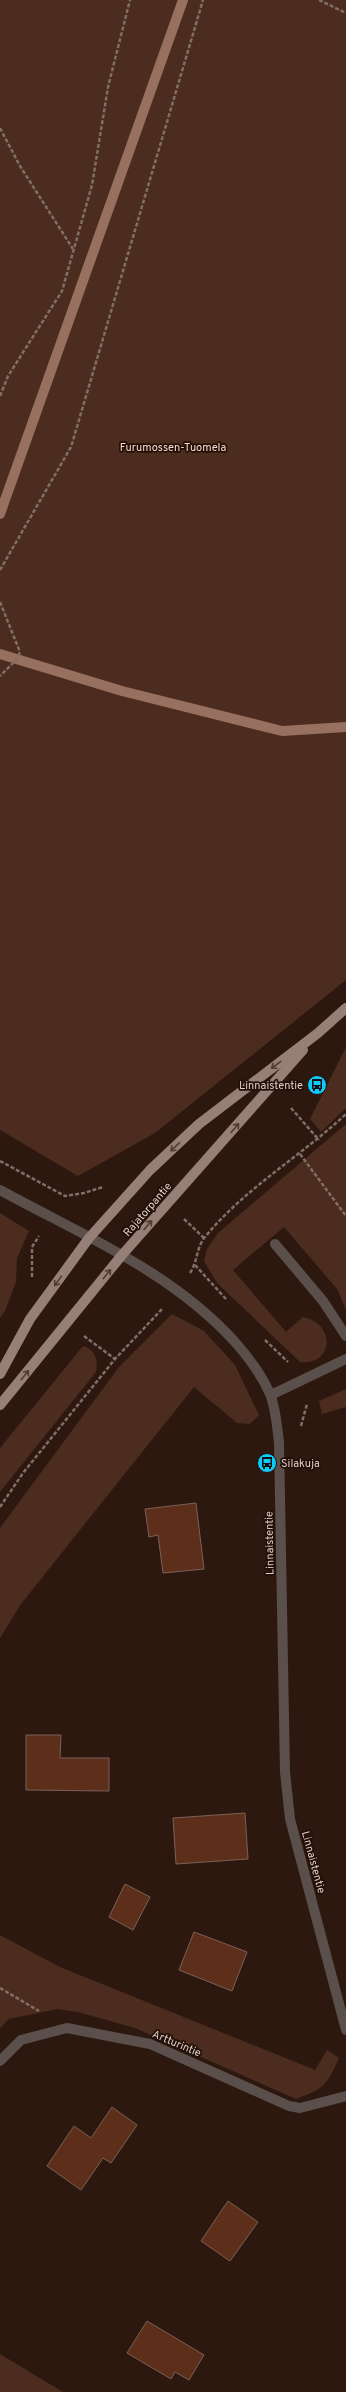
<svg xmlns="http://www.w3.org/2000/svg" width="346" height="2392" font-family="Overpass,sans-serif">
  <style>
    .green { fill: #4b2c1f }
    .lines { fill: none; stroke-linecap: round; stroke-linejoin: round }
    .stream { stroke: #987060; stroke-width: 10 }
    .building { fill: #5d2f1b; stroke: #7a6157 }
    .path { stroke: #806e67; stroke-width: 2.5; stroke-dasharray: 4 2; stroke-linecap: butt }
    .lane { stroke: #5a4f4a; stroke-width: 10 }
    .street { stroke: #5a4f4a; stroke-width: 10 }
    .primary { stroke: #957f76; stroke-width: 10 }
    .oneway { stroke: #513c33 }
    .labels { text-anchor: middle; stroke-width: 3.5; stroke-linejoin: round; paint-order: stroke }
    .park-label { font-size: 11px; fill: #fbd9cc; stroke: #230f07 }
    .poi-label { font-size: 11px; fill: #ddcfc9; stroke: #230f07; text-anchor: end }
    .street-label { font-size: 11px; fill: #ddcfc9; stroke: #230f07 }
  </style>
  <rect width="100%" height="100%" fill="#2d1810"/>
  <g class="green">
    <path d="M 0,0 L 346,0 L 346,980 L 155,1133 L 78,1176 L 0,1130 Z"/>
    <path d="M 346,1047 L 346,1108 L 321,1132 L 310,1119 Z"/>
    <path d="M 346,1124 L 346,1310 L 337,1289 L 284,1227 L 233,1270 L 286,1332 L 303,1317 C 336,1323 334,1366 300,1362 L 217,1283 L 204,1261 L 207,1249 L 218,1233 Z"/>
    <path d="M 0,1213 L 29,1231 L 17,1258 L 16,1282 L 5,1311 L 0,1318 Z"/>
    <path d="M 172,1314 L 204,1331 L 235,1365 L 259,1415 L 250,1424 L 237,1423 L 194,1387 L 21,1604 L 0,1638 L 0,1528 L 119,1367 Z"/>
    <path d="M 83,1346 C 96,1350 98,1360 96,1372 L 0,1492 L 0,1448 Z"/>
    <path d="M 346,1389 L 346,1407 L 322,1414 L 319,1401 Z"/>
    <path d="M 0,1935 L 60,1967 L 315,2070 L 327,2050 L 339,2058 C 327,2085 324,2089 296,2099 L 135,2028 L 78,2012 L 57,2009 L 9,2019 L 0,2028 Z"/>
    <path d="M 0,2354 L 63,2392 L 0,2392 Z"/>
  </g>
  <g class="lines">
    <g class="stream">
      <path d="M 0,514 L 183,0"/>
      <path d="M 0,654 L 122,691 L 282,731 L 346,727"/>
    </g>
  </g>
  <g class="building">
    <path d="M 196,1503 L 204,1569 L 163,1573 L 158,1535 L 149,1537 L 145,1509 Z"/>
    <path d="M 26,1735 L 61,1735 L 60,1758 L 109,1758 L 109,1791 L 26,1790 Z"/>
    <path d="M 245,1813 L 248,1859 L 176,1864 L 173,1818 Z"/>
    <path d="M 125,1884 L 150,1897 L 133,1930 L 109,1917 Z"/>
    <path d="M 194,1932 L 247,1952 L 232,1991 L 179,1970 Z"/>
    <path d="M 112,2107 L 137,2125 L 111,2163 L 103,2158 L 81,2190 L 47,2166 L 74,2126 L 91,2138 Z"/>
    <path d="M 228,2201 L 258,2222 L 230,2261 L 201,2241 Z"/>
    <path d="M 147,2321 L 204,2355 L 189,2380 L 175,2372 L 171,2379 L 127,2353 Z"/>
  </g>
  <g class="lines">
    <g class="path">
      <path d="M 319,0 L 346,13"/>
      <path d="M 0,128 L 20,166 L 73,249"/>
      <path d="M 0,396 L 8,376 L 62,291 L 92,185 L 108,87 L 130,0"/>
      <path d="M 0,570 L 71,447 L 203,0"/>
      <path d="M 0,602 L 20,652 L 17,659 L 0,676"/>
      <path d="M 291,1108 L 319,1140"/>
      <path d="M 300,1154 L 346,1216"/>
      <path d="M 0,1161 L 65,1196 L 84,1193 L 103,1187"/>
      <path d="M 184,1219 L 204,1238"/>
      <path d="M 195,1265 L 226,1299"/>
      <path d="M 190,1273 C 198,1261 196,1248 205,1237 C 244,1189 301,1156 346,1114"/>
      <path d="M 32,1277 L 32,1247 L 39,1236"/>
      <path d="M 84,1336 L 115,1359"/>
      <path d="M 265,1340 L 288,1362"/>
      <path d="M 301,1426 L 307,1404"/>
      <path d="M 0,1507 L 23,1473 L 115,1359 L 163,1308"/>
      <path d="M 0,1988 L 39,2011"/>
    </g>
    <path class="lane" d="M 275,1244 L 323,1301 L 346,1336"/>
    <g class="street">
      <path d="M 0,1190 C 82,1235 171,1271 235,1342 C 249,1358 262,1375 270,1394 C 276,1409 277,1427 279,1442 L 285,1772 L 290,1819 L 346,2030"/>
      <path d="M 271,1395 L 346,1359"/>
      <path d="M 0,2061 L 21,2040 L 67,2028 L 150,2044 L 289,2106 L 300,2108 L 346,2096"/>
    </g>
    <g class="primary">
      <path d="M 0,1374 L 30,1319 L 89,1238 L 150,1170 L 199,1124 L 318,1033 L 346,1008"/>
      <path d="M 0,1405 L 122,1255 L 303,1050"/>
    </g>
  </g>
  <defs><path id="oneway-shaft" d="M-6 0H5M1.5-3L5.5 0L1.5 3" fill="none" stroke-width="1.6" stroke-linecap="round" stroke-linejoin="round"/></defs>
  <g class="oneway">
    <use href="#oneway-shaft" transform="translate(276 1065) rotate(143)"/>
    <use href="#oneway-shaft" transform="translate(235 1128) rotate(-49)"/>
    <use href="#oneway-shaft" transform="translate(175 1147) rotate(137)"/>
    <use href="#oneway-shaft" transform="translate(148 1225) rotate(-49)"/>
    <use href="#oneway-shaft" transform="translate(107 1274) rotate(-51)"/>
    <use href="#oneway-shaft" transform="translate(58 1281) rotate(126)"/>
    <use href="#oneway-shaft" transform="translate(25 1375) rotate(-51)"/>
  </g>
  <defs>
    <g id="bus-disc" transform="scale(1)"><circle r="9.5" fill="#0ccafa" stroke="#230f07"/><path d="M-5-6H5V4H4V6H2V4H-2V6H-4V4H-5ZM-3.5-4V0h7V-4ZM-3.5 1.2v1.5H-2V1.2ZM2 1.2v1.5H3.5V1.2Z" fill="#111"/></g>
  </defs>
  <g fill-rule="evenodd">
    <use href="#bus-disc" x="317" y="1085"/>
    <use href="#bus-disc" x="267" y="1463"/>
  </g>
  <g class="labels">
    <g class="park-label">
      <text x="173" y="451">Furumossen-Tuomela</text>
    </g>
    <g class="poi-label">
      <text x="303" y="1089">Linnaistentie</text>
      <text x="281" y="1467" text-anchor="start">Silakuja</text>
    </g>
    <g class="street-label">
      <text transform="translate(147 1209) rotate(-49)" y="4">Rajatorpantie</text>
      <text transform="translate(269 1543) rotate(-91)" y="4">Linnaistentie</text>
      <text transform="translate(314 1862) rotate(75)" y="4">Linnaistentie</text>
      <text transform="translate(177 2043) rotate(23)" y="4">Artturintie</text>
    </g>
  </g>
</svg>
